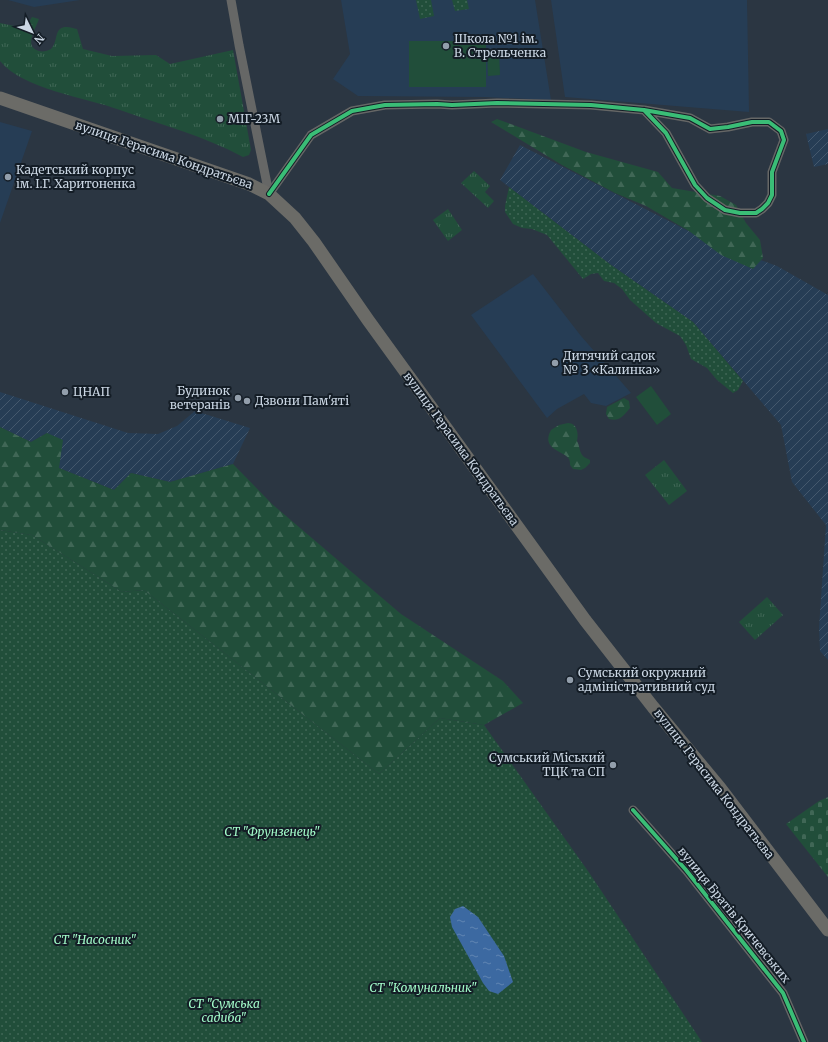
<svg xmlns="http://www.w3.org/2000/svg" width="828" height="1042" font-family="Merriweather,serif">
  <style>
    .built { fill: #263d55 }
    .industrial { fill: url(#industrial-furrows) }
    .grass { fill: url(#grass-dots) }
    .forest { fill: url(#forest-firs) }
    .cemetery { fill: url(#cemetery-stones) }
    .park { fill: url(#park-tufts) }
    .pitch { fill: #214e3a }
    .water { fill: url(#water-ripples) }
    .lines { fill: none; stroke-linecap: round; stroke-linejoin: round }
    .minor { stroke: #666766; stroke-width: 9 }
    .secondary { stroke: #6b6b67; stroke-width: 13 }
    .cycleway-casing { stroke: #141d26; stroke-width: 6 }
    .cycleway { stroke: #3abd76; stroke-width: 4 }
    .poi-dot { fill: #929eab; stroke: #141d26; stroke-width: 1.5 }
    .labels { text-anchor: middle; stroke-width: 4; stroke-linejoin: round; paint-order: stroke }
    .poi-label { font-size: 12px; fill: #cad6e3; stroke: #141d26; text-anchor: start }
    .street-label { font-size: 12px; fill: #cad6e3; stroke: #141d26 }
    .park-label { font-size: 12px; font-style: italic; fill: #a2fbc9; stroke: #141d26 }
  </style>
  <defs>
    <pattern id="industrial-furrows" width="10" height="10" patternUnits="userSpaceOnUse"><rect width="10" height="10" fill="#263d55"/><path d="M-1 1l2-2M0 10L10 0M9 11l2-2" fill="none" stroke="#44586d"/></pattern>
    <pattern id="grass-dots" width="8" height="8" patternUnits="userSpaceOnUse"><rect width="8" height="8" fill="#214e3a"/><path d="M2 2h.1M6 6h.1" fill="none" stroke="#406756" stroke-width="1.8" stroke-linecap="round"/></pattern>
    <pattern id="forest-firs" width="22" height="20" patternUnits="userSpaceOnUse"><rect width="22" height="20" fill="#214e3a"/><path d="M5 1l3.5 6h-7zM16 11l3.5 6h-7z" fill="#406756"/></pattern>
    <pattern id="cemetery-stones" width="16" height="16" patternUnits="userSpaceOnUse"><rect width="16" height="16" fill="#214e3a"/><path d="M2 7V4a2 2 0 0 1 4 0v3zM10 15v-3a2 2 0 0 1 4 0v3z" fill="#406756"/></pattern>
    <pattern id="park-tufts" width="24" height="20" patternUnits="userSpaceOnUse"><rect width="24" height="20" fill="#214e3a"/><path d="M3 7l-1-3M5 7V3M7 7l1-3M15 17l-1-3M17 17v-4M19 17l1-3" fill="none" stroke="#406756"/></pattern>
    <pattern id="water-ripples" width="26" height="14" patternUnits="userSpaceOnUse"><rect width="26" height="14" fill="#3c69a1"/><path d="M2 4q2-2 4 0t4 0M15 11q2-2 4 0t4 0" fill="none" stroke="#6085b2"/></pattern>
  </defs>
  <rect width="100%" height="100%" fill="#2b3642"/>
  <g class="built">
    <path d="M 8,0 L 80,0 L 34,7 Z"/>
    <path d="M 341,0 L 535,0 L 551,100 L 484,97 L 358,96 L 333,79 L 350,54 Z"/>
    <path d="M 551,0 L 747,0 L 749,112 L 565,97 Z"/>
    <path d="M 0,122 L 32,131 L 0,223 Z"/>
    <path d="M 533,274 L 581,336 L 631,393 L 606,406 L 591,403 L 584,394 L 557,409 L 547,418 L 471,315 Z"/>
  </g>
  <g class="industrial">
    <path d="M 828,129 L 828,164 L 814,167 L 806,134 Z"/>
    <path d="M 520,145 L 706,240 L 777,266 L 828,295 L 828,660 L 820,651 L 819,628 L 826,525 L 792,482 L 781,425 L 693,322 L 611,265 L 500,180 Z"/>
    <path d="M 0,392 L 128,433 L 158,434 L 177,426 L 195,411 L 250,428 L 233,464 L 170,482 L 131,473 L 114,490 L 59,468 L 47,433 L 31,442 L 0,427 Z"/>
  </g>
  <g class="grass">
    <path d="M 416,0 L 431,0 L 434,16 L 420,19 Z"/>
    <path d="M 452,0 L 467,0 L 469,9 L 455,11 Z"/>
    <path d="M 509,187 L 611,265 L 693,322 L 743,381 L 738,390 L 733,393 L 717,380 L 707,368 L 691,359 L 686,345 L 680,336 L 656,323 L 630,300 L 622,289 L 614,283 L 604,281 L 598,273 L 591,274 L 583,279 L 547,235 L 532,229 L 522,228 L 513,224 L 505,212 L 505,206 Z"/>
    <path d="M 0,530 L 32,535 L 122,592 L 144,590 L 379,774 L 440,718 L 484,725 L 588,871 L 702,1042 L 0,1042 Z"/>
  </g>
  <g class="forest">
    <path d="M 497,119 L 586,152 L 658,172 L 672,188 L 720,196 L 736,205 L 746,223 L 760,240 L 763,258 L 753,269 L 721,255 L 689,231 L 646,206 L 615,193 L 562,165 L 491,122 Z"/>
    <path d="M 624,398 L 629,401 L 630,408 C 624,415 620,422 609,419 L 606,414 L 607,407 Z"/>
    <path d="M 568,423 C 577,423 579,434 577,441 C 580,446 579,453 584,457 C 586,458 588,459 590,460 L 590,463 L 585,468 L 581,470 L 573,469 L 570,465 C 570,463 570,461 569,459 C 565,451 540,450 551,430 L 559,425 Z"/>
    <path d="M 0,427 L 31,442 L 47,433 L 63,440 L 59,468 L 114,490 L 131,473 L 170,482 L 233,464 L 272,504 L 401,614 L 503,681 L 523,703 L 484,725 L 440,718 L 379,774 L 144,590 L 122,592 L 32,535 L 0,530 Z"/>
  </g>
  <path class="cemetery" d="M 828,797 L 828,877 L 786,824 L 819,801 Z"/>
  <g class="park">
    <path d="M 32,17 L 39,19 C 36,28 23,47 39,51 C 43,52 47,51 51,49 C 57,43 55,33 60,29 C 65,25 72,28 77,29 L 83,49 L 112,56 L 156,55 L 170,64 L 233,50 L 251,150 L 249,155 L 243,157 C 204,136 162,125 120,110 C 85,97 24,90 0,61 L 0,23 L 19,27 L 27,25 Z"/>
    <path d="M 474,171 L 490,186 L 485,192 L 494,201 L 488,208 L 461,183 Z"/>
    <path d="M 448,209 L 462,230 L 448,241 L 433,220 Z"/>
    <path d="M 664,460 L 687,491 L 669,505 L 645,475 Z"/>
    <path d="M 767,597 L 783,615 L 755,640 L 739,622 Z"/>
  </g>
  <g class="pitch">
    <rect x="409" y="41" width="77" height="46"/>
    <path d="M 499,51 L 500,75 L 488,76 L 487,52 Z"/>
    <path d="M 651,386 L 671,414 L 657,425 L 636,397 Z"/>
  </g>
  <path class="water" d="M 463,906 L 478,917 L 504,956 L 513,982 L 498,994 L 489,991 L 483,983 L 452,927 L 450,917 L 455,909 Z"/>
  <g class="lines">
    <g class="minor">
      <path d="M 231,0 L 239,45 L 269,194"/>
      <path d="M 269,194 L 311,135 L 352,111 L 385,105 L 437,104 L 452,105 L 497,103 L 591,105 L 644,110 L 690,118 L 710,129 L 728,127 L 752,122 L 769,122 L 781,131 L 784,140 L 772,172 L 772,195 L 768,203 L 762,209 L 756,213 L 740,213 L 725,210 L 707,198 L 695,185 L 666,133 L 644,110"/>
      <path d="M 633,810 L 686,870 L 783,993 L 804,1042"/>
    </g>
    <path class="secondary" d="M 0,98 L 249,184 L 269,194 L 295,218 L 314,242 L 368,320 L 585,620 L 653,707 L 720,788 L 828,930"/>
    <g class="cycleway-casing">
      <g id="cycleway">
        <path d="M 269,194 L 311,135 L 352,111 L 385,105 L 437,104 L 452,105 L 497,103 L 591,105 L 644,110 L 690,118 L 710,129 L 728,127 L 752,122 L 769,122 L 781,131 L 784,140 L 772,172 L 772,195 L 768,203 L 762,209 L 756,213 L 740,213 L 725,210 L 707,198 L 695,185 L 666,133 L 644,110"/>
        <path d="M 633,810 L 686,870 L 783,993 L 804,1042"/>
      </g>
    </g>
    <use href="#cycleway" class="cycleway"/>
  </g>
  <g class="poi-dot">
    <circle cx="446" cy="46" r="4"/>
    <circle cx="220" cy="119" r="4"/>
    <circle cx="8" cy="177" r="4"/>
    <circle cx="555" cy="363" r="4"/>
    <circle cx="65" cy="392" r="4"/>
    <circle cx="238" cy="398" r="4"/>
    <circle cx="247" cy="401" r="4"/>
    <circle cx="570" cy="680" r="4"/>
    <circle cx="613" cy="765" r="4"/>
  </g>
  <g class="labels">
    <g class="poi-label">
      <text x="454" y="43">Школа №1 ім.<tspan x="454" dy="14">В. Стрельченка</tspan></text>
      <text x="228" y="123">МІГ-23М</text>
      <text x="16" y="174">Кадетський корпус<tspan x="16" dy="14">ім. І.Г. Харитоненка</tspan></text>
      <text x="563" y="360">Дитячий садок<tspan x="563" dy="14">№ 3 «Калинка»</tspan></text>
      <text x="230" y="395" text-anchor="end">Будинок<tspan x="230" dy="14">ветеранів</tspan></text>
      <text x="73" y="396">ЦНАП</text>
      <text x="255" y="405">Дзвони Пам'яті</text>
      <text x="578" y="677">Сумський окружний<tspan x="578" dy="14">адміністративний суд</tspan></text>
      <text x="605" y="762" text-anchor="end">Сумський Міський<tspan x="605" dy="14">ТЦК та СП</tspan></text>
    </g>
    <g class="street-label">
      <text transform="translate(164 155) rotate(19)" y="4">вулиця Герасима Кондратьєва</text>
      <text transform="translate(461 449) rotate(54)" y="4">вулиця Герасима Кондратьєва</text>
      <text transform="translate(714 784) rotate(52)" y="4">вулиця Герасима Кондратьєва</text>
      <text transform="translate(734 915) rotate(51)" y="4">вулиця Братів Кричевських</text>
    </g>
    <g class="park-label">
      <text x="272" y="836">СТ "Фрунзенець"</text>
      <text x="95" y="944">СТ "Насосник"</text>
      <text x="423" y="992">СТ "Комунальник"</text>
      <text x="224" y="1008">СТ "Сумська<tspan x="224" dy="14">садиба"</tspan></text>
    </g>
  </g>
  <g transform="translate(32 32) rotate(133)" stroke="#141d26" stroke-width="3" paint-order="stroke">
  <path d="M0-3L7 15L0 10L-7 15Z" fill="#cad6e3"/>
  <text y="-6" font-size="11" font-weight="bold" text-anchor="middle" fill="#cad6e3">N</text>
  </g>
</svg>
